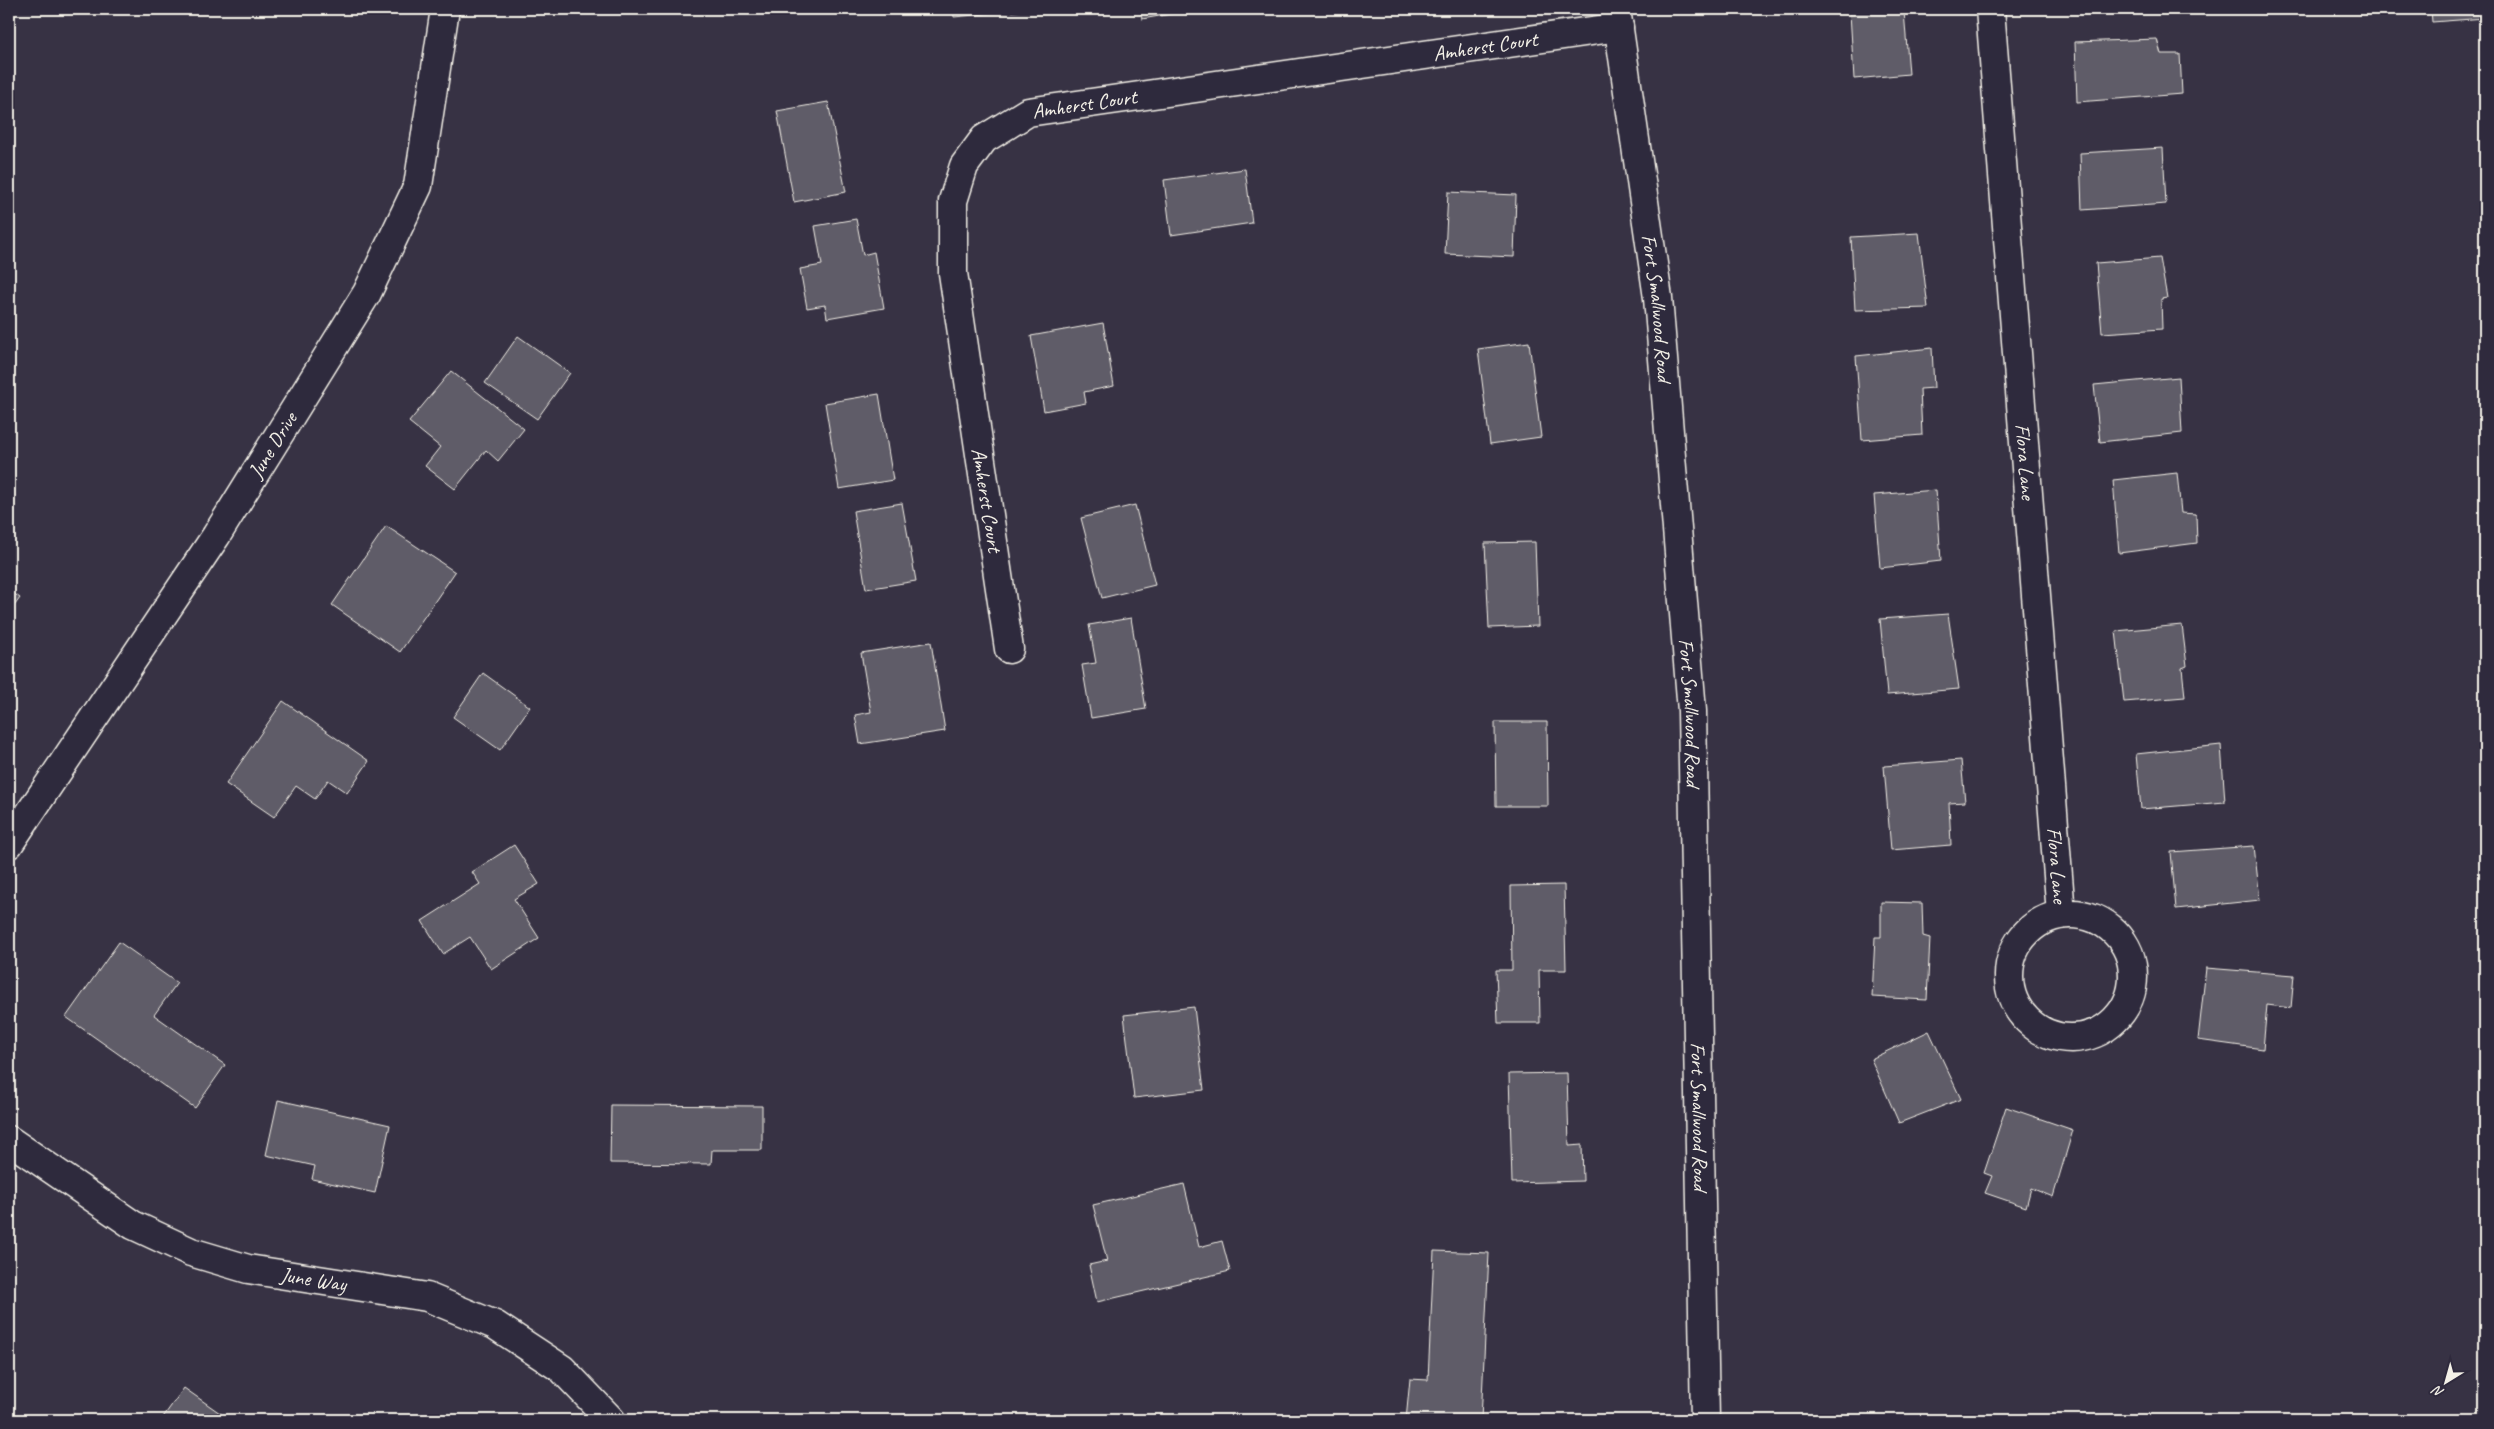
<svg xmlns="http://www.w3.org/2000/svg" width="2494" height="1429" font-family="Caveat,sans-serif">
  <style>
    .building { fill: #5f5c67; stroke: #f4f1e8 }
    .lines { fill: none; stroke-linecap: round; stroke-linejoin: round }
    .minor-casing { stroke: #f4f1e8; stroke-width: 31 }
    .major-casing { stroke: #f4f1e8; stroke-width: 31 }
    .minor { stroke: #2f2a3d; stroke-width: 28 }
    .major { stroke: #2f2a3d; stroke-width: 28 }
    .labels { text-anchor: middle; stroke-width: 4; stroke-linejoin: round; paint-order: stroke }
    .street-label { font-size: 21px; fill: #f4f1e8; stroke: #2f2a3d }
  </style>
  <rect width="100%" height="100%" fill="#373244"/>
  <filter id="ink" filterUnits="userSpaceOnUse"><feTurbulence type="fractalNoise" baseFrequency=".02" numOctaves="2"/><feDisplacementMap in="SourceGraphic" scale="10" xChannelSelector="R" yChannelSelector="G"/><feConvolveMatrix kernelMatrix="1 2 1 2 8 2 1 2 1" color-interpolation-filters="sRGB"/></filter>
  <g filter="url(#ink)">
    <g class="building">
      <path d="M 953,9 L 1036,9 L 954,17 Z"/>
      <path d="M 1140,9 L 1200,9 L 1142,19 Z"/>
      <path d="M 1855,9 L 1898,9 L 1898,11 L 1904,11 L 1909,74 L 1854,79 L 1850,13 L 1855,12 Z"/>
      <path d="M 2431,9 L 2485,9 L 2485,18 L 2432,22 Z"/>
      <path d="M 2157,39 L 2161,54 L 2180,54 L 2182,94 L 2077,102 L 2075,42 Z"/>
      <path d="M 828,102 L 846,192 L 794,202 L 777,111 Z"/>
      <path d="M 2163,148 L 2166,204 L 2082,210 L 2080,153 Z"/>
      <path d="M 1245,169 L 1252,223 L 1171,235 L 1164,180 Z"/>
      <path d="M 1448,192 L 1516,195 L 1514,257 L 1445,254 Z"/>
      <path d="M 856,219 L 863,255 L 874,252 L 884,308 L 827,318 L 825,305 L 807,308 L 800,269 L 822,265 L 815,226 Z"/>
      <path d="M 1919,233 L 1928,308 L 1855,310 L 1851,237 Z"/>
      <path d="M 2160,258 L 2167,298 L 2161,299 L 2162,329 L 2102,333 L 2096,263 Z"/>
      <path d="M 1103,323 L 1114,386 L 1084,392 L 1086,403 L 1044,411 L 1031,336 Z"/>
      <path d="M 518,336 L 570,373 L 537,419 L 485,383 Z"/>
      <path d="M 1529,342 L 1541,437 L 1490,444 L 1478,349 Z"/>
      <path d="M 1932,348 L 1934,388 L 1920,389 L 1922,435 L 1862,440 L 1856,356 Z"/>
      <path d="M 451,371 L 524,429 L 498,461 L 486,450 L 455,489 L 425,466 L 440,447 L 409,422 Z"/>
      <path d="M 2179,377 L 2182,433 L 2100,442 L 2094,385 Z"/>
      <path d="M 879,394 L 893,480 L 839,489 L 825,403 Z"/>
      <path d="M 2177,473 L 2181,513 L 2196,514 L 2197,543 L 2119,553 L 2113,480 Z"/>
      <path d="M 1936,490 L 1941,561 L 1880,568 L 1874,495 Z"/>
      <path d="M 902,503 L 916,581 L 866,589 L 853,511 Z"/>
      <path d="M 1135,505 L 1155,585 L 1102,598 L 1081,518 Z"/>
      <path d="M 386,526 L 455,572 L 400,652 L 332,605 Z"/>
      <path d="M 1535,542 L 1538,626 L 1489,628 L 1485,543 Z"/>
      <path d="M 9,590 L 20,598 L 9,613 Z"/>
      <path d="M 1948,614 L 1959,689 L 1887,695 L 1880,619 Z"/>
      <path d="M 1131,618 L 1146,709 L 1091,718 L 1082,665 L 1096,663 L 1089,625 Z"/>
      <path d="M 2182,625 L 2187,666 L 2182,668 L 2185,697 L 2124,702 L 2116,631 Z"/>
      <path d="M 931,642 L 945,731 L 860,744 L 855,715 L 871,712 L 861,653 Z"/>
      <path d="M 483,673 L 530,707 L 500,750 L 453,717 Z"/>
      <path d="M 283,701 L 369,761 L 347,793 L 328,780 L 315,799 L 296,786 L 274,817 L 226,784 Z"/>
      <path d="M 1495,722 L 1547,722 L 1548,806 L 1496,806 Z"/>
      <path d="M 2221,745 L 2225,802 L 2141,809 L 2136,754 Z"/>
      <path d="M 1961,760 L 1965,802 L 1949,803 L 1951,845 L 1891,850 L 1884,766 Z"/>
      <path d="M 514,845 L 539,884 L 514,899 L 539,938 L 491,969 L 470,937 L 443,954 L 422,921 L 480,884 L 472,872 Z"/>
      <path d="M 2254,846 L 2260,900 L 2176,909 L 2171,852 Z"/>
      <path d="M 1564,885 L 1566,970 L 1539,970 L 1540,1023 L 1498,1023 L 1496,970 L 1512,970 L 1511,886 Z"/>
      <path d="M 1881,902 L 1922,903 L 1923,936 L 1930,938 L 1927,1000 L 1872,997 L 1875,937 L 1881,937 Z"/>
      <path d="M 119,942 L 177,983 L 154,1015 L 225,1065 L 195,1108 L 66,1017 Z"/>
      <path d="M 2206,968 L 2294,975 L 2291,1008 L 2267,1005 L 2263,1049 L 2198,1040 Z"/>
      <path d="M 1194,1007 L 1204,1090 L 1134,1098 L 1124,1015 Z"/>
      <path d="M 1929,1031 L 1961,1099 L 1899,1123 L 1871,1059 Z"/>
      <path d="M 1567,1073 L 1569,1146 L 1582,1145 L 1583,1181 L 1512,1183 L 1509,1074 Z"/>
      <path d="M 278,1100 L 390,1125 L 375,1193 L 312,1179 L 315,1166 L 266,1155 Z"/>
      <path d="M 611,1105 L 762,1106 L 762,1150 L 712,1150 L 711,1164 L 610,1163 Z"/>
      <path d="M 2006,1107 L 2073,1130 L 2053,1197 L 2031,1188 L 2026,1207 L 1985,1193 L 1992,1176 L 1984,1173 Z"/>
      <path d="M 1184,1184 L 1199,1247 L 1222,1241 L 1230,1271 L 1097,1302 L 1089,1265 L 1107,1261 L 1093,1205 Z"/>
      <path d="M 1434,1251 L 1489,1253 L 1481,1420 L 1406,1420 L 1410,1379 L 1428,1380 Z"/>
      <path d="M 184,1388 L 230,1420 L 161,1420 Z"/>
    </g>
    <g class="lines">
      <g class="minor-casing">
        <g id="minor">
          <path id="s1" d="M 1990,9 L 2061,914"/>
          <path id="s2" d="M 1009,649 L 953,273 L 953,201 L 964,166 L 984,139 L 1028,112 L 1619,27"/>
          <path id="s3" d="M 9,844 L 216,536 L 367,293 L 418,186 L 445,9"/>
          <circle cx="2071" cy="976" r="62"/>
          <path id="s4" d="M 9,1140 L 133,1225 L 191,1252 L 248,1269 L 427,1297 L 495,1325 L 562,1369 L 611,1420"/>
        </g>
      </g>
      <g class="major-casing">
        <g id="major">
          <path id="s5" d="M 1616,9 L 1658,298 L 1692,711 L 1705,1420"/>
        </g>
      </g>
      <use href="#minor" class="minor"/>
      <use href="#major" class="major"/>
    </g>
  </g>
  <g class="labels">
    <g class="street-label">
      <text dy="7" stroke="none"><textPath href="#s2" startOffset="1036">Amherst Court</textPath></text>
      <text dy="7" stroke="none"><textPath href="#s2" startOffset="631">Amherst Court</textPath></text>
      <text dy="7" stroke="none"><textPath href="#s5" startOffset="302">Fort Smallwood Road</textPath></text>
      <text dy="7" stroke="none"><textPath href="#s3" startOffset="478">June Drive</textPath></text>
      <text dy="7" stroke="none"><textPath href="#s1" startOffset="454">Flora Lane</textPath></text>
      <text transform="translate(987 500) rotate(81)" y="7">Amherst Court</text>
      <text dy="7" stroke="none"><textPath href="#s5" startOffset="708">Fort Smallwood Road</textPath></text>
      <text dy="7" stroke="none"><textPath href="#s1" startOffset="859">Flora Lane</textPath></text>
      <text dy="7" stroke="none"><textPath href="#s5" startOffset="1112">Fort Smallwood Road</textPath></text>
      <text dy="7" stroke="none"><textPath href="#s4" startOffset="340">June Way</textPath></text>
    </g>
  </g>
  <rect width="2494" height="1429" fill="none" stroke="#2f2a3d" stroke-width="30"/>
  <rect x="15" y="15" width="2464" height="1399" fill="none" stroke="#f4f1e8" stroke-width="2" filter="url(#ink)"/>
  <g transform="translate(2446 1382) rotate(217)" stroke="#2f2a3d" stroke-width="4" paint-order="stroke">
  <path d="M0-4L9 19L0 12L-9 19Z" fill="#f4f1e8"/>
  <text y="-8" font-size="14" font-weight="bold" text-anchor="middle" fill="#f4f1e8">N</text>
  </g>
</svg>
